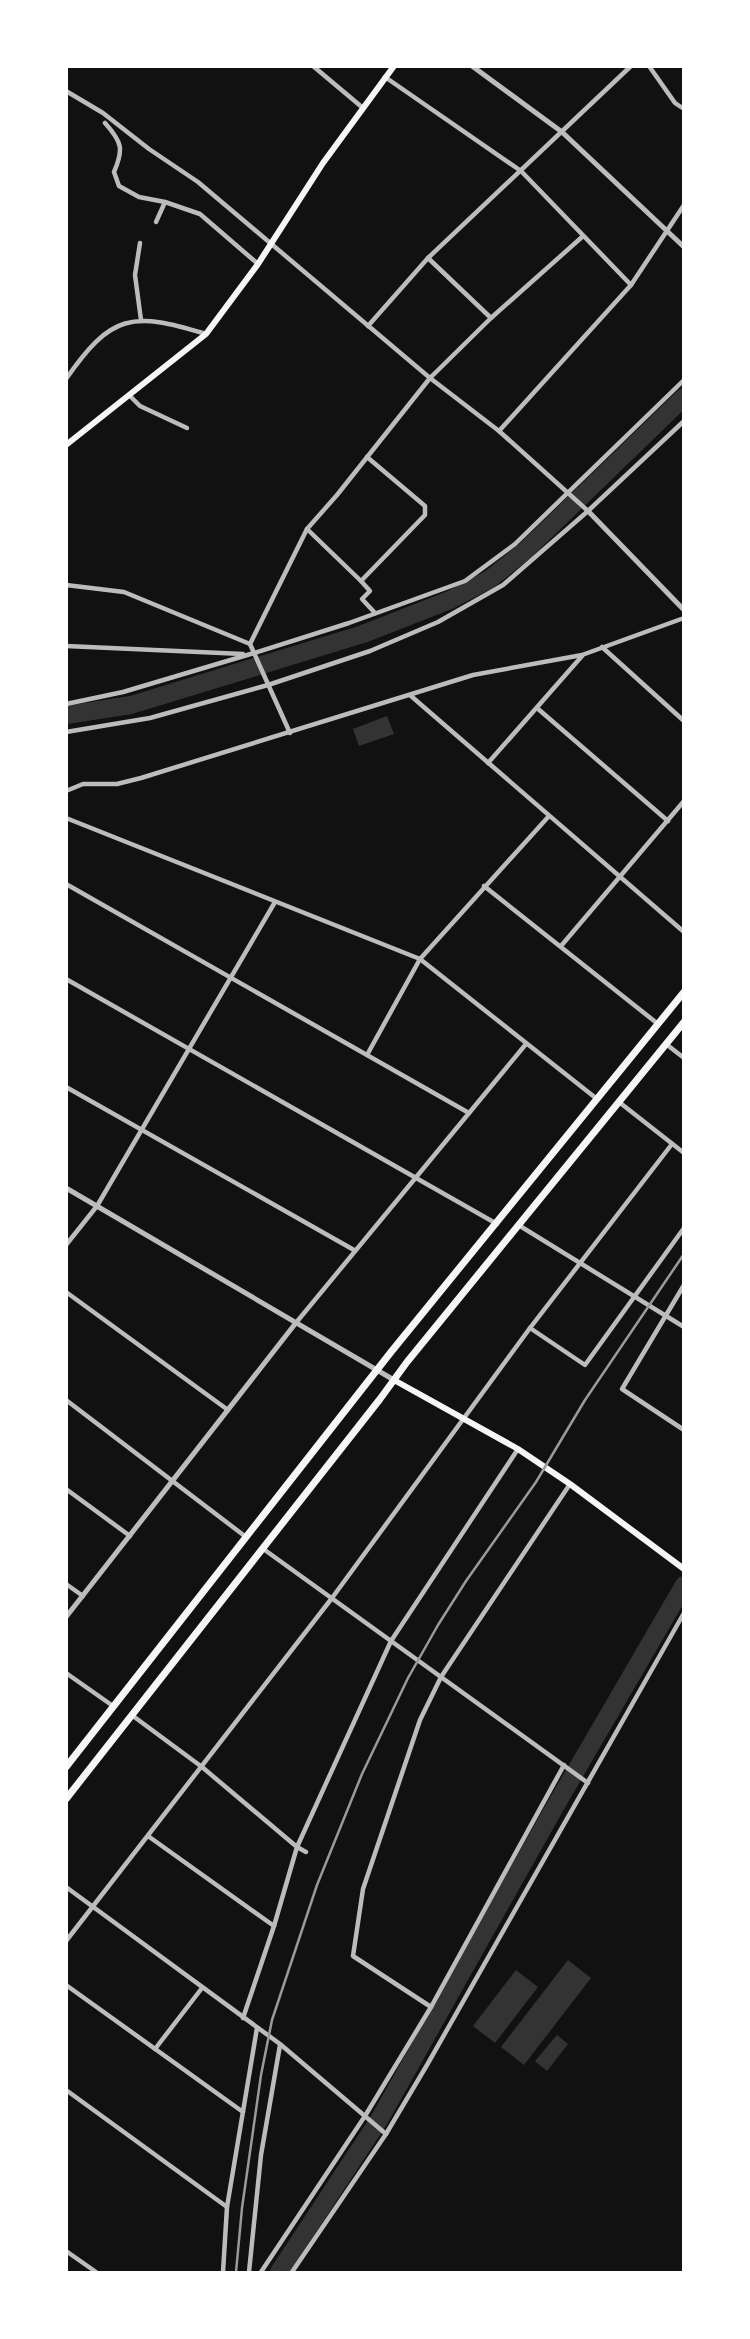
<svg xmlns="http://www.w3.org/2000/svg" width="750" height="2339" font-family="Figtree,sans-serif">
  <style>
    .water { fill: #333 }
    .lines { fill: none; stroke-linecap: round; stroke-linejoin: round }
    .river { stroke: #333; stroke-width: 18 }
    .minor { stroke: #bcbcbc; stroke-width: 4.5 }
    .tertiary { stroke: #bcbcbc; stroke-width: 5 }
    .primary { stroke: #f5f5f5; stroke-width: 6 }
    .trunk { stroke: #f5f5f5; stroke-width: 7 }
    .rail { stroke: #9a9a9a; stroke-width: 2.5 }
  </style>
  <rect width="100%" height="100%" fill="#111"/>
  <g class="water">
    <path d="M 387,716 L 394,734 L 359,746 L 353,729 Z"/>
    <path d="M 568,1960 L 591,1978 L 524,2065 L 501,2047 Z"/>
    <path d="M 516,1970 L 538,1987 L 495,2043 L 473,2026 Z"/>
    <path d="M 557,2035 L 568,2044 L 547,2071 L 535,2061 Z"/>
  </g>
  <g class="lines">
    <g class="river">
      <path d="M 66,715 L 131,705 L 363,634 L 450,600 L 490,579 L 526,550 L 684,397"/>
      <path d="M 279,2272 L 379,2120 L 556,1805 L 684,1585"/>
    </g>
    <g class="minor">
      <path d="M 313,66 L 363,108"/>
      <path d="M 649,66 L 675,103 L 684,109"/>
      <path d="M 385,77 L 521,171 L 631,285"/>
      <path d="M 66,91 L 103,113 L 149,149 L 198,182 L 430,378 L 499,431 L 588,511"/>
      <path d="M 105,123 C 122,142 124,149 114,172 L 119,186 L 139,197 L 165,202 L 200,214 L 258,264"/>
      <path d="M 156,222 L 165,202"/>
      <path d="M 140,243 L 135,275 L 141,320"/>
      <path d="M 428,258 L 491,318"/>
      <path d="M 368,326 L 428,258 L 631,66"/>
      <path d="M 66,379 C 111,314 132,311 206,334"/>
      <path d="M 130,396 L 140,406 L 187,428"/>
      <path d="M 499,431 L 631,285 L 684,205"/>
      <path d="M 307,529 L 361,581 L 425,515 L 425,506 L 367,457"/>
      <path d="M 361,581 L 370,591 L 362,599 L 375,613"/>
      <path d="M 66,585 L 124,592 L 250,644 L 290,733"/>
      <path d="M 250,644 L 307,529 L 337,495 L 430,378 L 491,318 L 582,237"/>
      <path d="M 66,646 L 243,654"/>
      <path d="M 602,647 L 684,721"/>
      <path d="M 411,696 L 684,932"/>
      <path d="M 66,704 L 123,692 L 254,653 L 349,623 L 465,581 L 515,544 L 684,380"/>
      <path d="M 537,708 L 668,821"/>
      <path d="M 66,732 L 150,718 L 268,685 L 370,651 L 438,622 L 503,585 L 588,511 L 684,421"/>
      <path d="M 488,763 L 582,656"/>
      <path d="M 66,791 L 83,784 L 117,784 L 141,778 L 473,675 L 582,655 L 684,618"/>
      <path d="M 66,818 L 420,959 L 597,1099"/>
      <path d="M 66,884 L 469,1113"/>
      <path d="M 484,886 L 658,1024"/>
      <path d="M 561,946 L 684,801"/>
      <path d="M 66,979 L 497,1224"/>
      <path d="M 666,1044 L 684,1058"/>
      <path d="M 367,1055 L 420,959 L 549,816"/>
      <path d="M 66,1087 L 354,1250"/>
      <path d="M 619,1102 L 684,1153"/>
      <path d="M 520,1226 L 684,1327"/>
      <path d="M 66,1245 L 97,1206 L 275,902"/>
      <path d="M 684,1285 L 622,1389 L 684,1430"/>
      <path d="M 66,1292 L 228,1410"/>
      <path d="M 295,1324 L 526,1044"/>
      <path d="M 530,1328 L 585,1365 L 684,1228"/>
      <path d="M 66,1400 L 246,1537"/>
      <path d="M 66,1489 L 130,1536"/>
      <path d="M 262,1548 L 588,1783"/>
      <path d="M 66,1584 L 83,1596"/>
      <path d="M 66,1673 L 113,1706"/>
      <path d="M 133,1716 L 202,1767 L 297,1847 L 306,1852"/>
      <path d="M 148,1836 L 274,1926"/>
      <path d="M 66,1887 L 280,2044 L 386,2134"/>
      <path d="M 66,1941 L 332,1598 L 530,1328 L 672,1144"/>
      <path d="M 66,1985 L 243,2112"/>
      <path d="M 431,2007 L 353,1956 L 363,1889 L 420,1720 L 441,1677 L 570,1484"/>
      <path d="M 243,2018 L 274,1926 L 297,1847 L 391,1641 L 518,1449"/>
      <path d="M 155,2049 L 202,1988"/>
      <path d="M 66,2090 L 227,2207"/>
      <path d="M 66,2251 L 96,2272"/>
      <path d="M 223,2272 L 227,2207 L 257,2028"/>
      <path d="M 249,2272 L 261,2155 L 280,2045"/>
      <path d="M 261,2272 L 365,2116 L 431,2007 L 564,1765"/>
      <path d="M 292,2272 L 386,2134 L 427,2065 L 684,1613"/>
    </g>
    <g class="tertiary">
      <path d="M 472,66 L 562,132 L 684,247"/>
      <path d="M 588,511 L 684,610"/>
      <path d="M 66,1188 L 394,1380"/>
      <path d="M 66,1617 L 295,1324"/>
    </g>
    <g class="primary">
      <path d="M 66,445 L 206,334 L 258,264 L 323,163 L 394,66"/>
      <path d="M 394,1380 L 518,1449 L 570,1484 L 684,1569"/>
    </g>
    <g class="trunk">
      <path d="M 66,1767 L 391,1352 L 684,992"/>
      <path d="M 66,1799 L 380,1399 L 407,1362 L 684,1022"/>
    </g>
    <path class="rail" d="M 236,2272 L 242,2208 L 261,2075 L 272,2020 L 317,1885 L 362,1774 L 408,1678 L 438,1625 L 466,1581 L 536,1482 L 585,1400 L 684,1254"/>
  </g>
  <rect width="750" height="2339" fill="none" stroke="#ffffff" stroke-width="136"/>
</svg>
